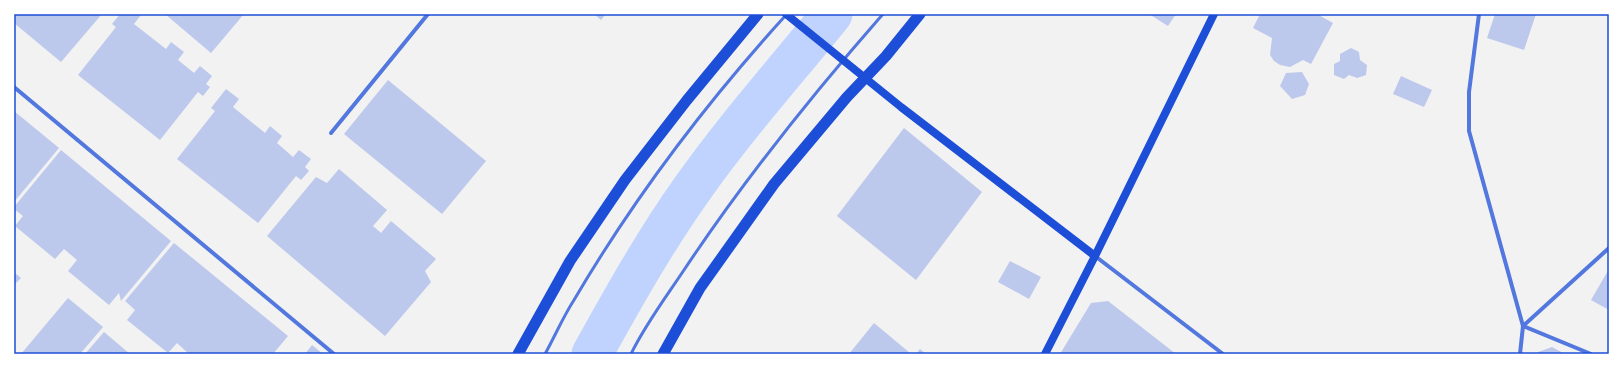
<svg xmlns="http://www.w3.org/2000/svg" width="1623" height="368" font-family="'Nunito Sans',sans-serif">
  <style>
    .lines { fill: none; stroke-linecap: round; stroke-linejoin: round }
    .river { stroke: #bfd3fe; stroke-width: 41 }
    .building { fill: #bdc9ec }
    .service { stroke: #5277de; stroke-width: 3 }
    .minor { stroke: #5277de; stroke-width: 4 }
    .secondary { stroke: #1d4ed8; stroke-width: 8 }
    .trunk { stroke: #1d4ed8; stroke-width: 11 }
    .neatline { fill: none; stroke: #1d4ed8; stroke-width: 1.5 }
  </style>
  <rect width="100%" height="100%" fill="#f2f2f2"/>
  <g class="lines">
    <path class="river" d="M 592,354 C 623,298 655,241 692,189 C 735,128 785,72 832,14"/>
  </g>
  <g class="building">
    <path d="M 14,14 L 102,14 L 61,62 L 14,23 Z"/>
    <path d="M 120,14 L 139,14 L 141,15 L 134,24 L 166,49 L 171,42 L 184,52 L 178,60 L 194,73 L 200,66 L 212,76 L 206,84 L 210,87 L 203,96 L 198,92 L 160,140 L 78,75 L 116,27 L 112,24 Z"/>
    <path d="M 165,14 L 244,14 L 211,53 Z"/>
    <path d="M 594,14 L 606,14 L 601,20 Z"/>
    <path d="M 1149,14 L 1176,14 L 1168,26 Z"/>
    <path d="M 1260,14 L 1317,14 L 1333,23 L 1311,64 L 1303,60 L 1290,67 L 1280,65 L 1274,61 L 1270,55 L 1272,38 L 1253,28 Z"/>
    <path d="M 1495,14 L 1536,14 L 1524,50 L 1487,38 Z"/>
    <path d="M 1351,48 L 1359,52 L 1360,60 L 1367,65 L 1366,75 L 1357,78 L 1349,75 L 1344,79 L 1334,75 L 1334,64 L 1340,61 L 1340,54 Z"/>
    <path d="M 1302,72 L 1309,84 L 1305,95 L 1292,99 L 1280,86 L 1286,73 Z"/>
    <path d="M 1401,76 L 1432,90 L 1424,107 L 1393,94 Z"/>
    <path d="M 388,80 L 486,161 L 442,214 L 344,134 Z"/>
    <path d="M 226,89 L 239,99 L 233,107 L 265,133 L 270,126 L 282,136 L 277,143 L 293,157 L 299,150 L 311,159 L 305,167 L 309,171 L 301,180 L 296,176 L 258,223 L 177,159 L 215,111 L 211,108 Z"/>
    <path d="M 14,111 L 59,148 L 14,202 Z"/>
    <path d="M 904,128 L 982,192 L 916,280 L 837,216 Z"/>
    <path d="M 61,150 L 171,241 L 121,301 L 119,293 L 109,305 L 68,271 L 77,260 L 64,249 L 55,259 L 15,226 L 23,216 L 14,209 L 14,207 Z"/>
    <path d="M 339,169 L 387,210 L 373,226 L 381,233 L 391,221 L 436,259 L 425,271 L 431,282 L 385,336 L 267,236 L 316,177 L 327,183 Z"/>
    <path d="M 174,243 L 288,336 L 273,354 L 189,354 L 177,343 L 168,353 L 127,320 L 135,310 L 125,301 Z"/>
    <path d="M 1010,261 L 1041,277 L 1029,299 L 998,282 Z"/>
    <path d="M 1609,269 L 1609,310 L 1591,300 Z"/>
    <path d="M 14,272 L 21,278 L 14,285 Z"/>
    <path d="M 68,298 L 103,327 L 80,354 L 21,354 Z"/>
    <path d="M 1108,301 L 1176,354 L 1060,354 L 1091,303 Z"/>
    <path d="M 874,323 L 910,353 L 909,354 L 849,354 Z"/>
    <path d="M 104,332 L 130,354 L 85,354 Z"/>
    <path d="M 312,345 L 323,354 L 305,354 Z"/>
    <path d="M 1552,347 L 1565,354 L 1538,354 L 1538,352 Z"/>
    <path d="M 920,349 L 926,354 L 916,354 Z"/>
  </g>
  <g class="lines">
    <g class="service">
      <path d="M 545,354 C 555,336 563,317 574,300 C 634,198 706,103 786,15"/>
      <path d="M 631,354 C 645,325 666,297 684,270 C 744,180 812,95 883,14"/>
    </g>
    <g class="minor">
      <path d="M 1479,14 L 1469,92 L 1469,131 L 1523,326 L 1520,354"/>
      <path d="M 14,87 L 334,354"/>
      <path d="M 331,133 L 428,14"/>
      <path d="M 1095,256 L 1223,354"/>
      <path d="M 1591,354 L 1523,326 L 1609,248"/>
    </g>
    <g class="secondary">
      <path d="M 786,14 L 901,107 L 1095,256"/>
      <path d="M 1045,354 L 1095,256 L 1214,14"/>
    </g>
    <g class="trunk">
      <path d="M 518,354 L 570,261 L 625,180 L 687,100 L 758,14"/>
      <path d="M 663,354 L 700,288 L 774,184 L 847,97 L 886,56 L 920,14"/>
    </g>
  </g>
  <rect width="1623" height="368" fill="none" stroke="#ffffff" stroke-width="30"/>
  <rect x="15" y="15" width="1593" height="338" class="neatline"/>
</svg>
